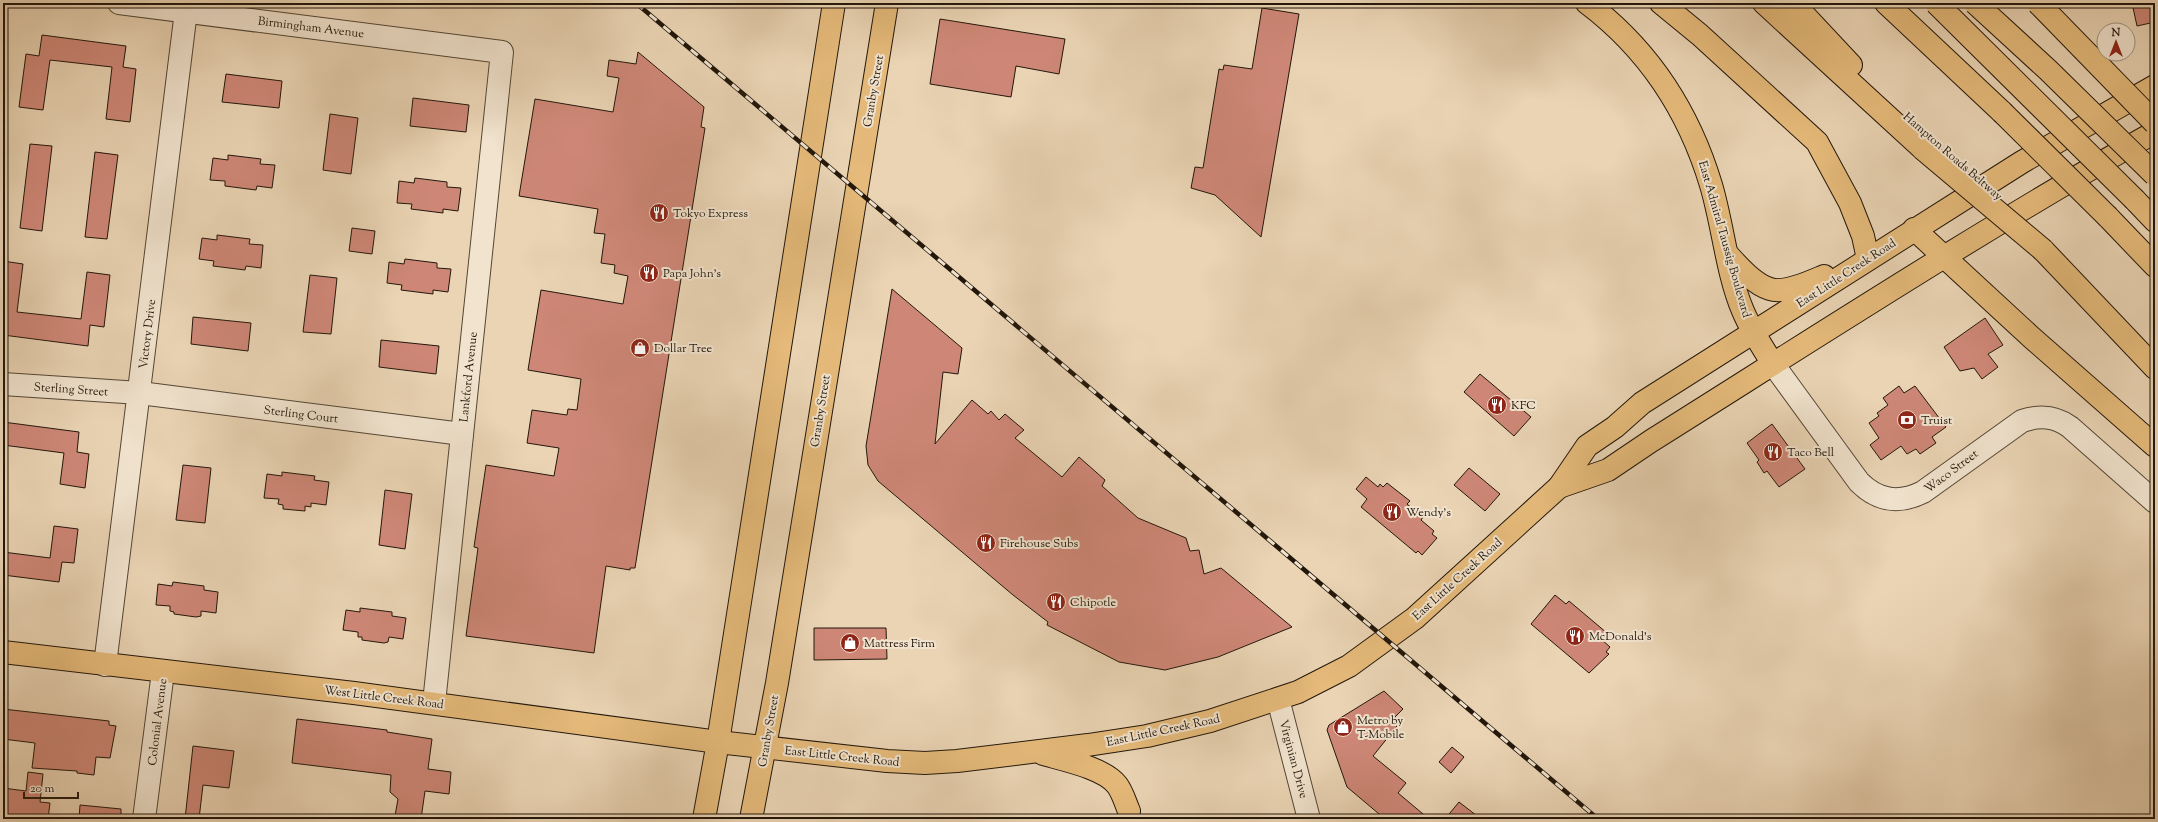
<svg xmlns="http://www.w3.org/2000/svg" width="2158" height="822" font-family="'Sorts Mill Goudy',serif">
  <style>
    .building { fill: #ce8777; stroke: #22170b }
    .lines { fill: none; stroke-linecap: round; stroke-linejoin: round }
    .minor-casing { stroke: #544635; stroke-width: 24 }
    .major-casing { stroke: #22170b; stroke-width: 24 }
    .highway-casing { stroke: #22170b; stroke-width: 24 }
    .minor { stroke: #f1e3ce; stroke-width: 22 }
    .major { stroke: #e5ba7a; stroke-width: 22 }
    .highway { stroke: #e5ba7a; stroke-width: 22 }
    .rail-casing { stroke: #22170b; stroke-width: 4.5 }
    .rail { stroke: #f1e3ce; stroke-width: 3; stroke-dasharray: 9; stroke-linecap: butt }
    .highway-bridge-casing { stroke: #22170b; stroke-width: 24; stroke-linecap: butt }
    .highway-bridge { stroke: #e5ba7a; stroke-width: 22 }
    .labels { text-anchor: middle; stroke-width: 4; stroke-linejoin: round; paint-order: stroke }
    .street-label { font-size: 12px; fill: #22170b; stroke: #f1e3ce }
    .poi-label { font-size: 12px; fill: #22170b; stroke: #f1e3ce; text-anchor: start }
  </style>
  <rect width="100%" height="100%" fill="#ead4b4"/>
  <filter id="stains"><feTurbulence type="fractalNoise" baseFrequency=".005" numOctaves="4"/><feColorMatrix values="0 0 0 0 .2 0 0 0 0 .09 0 0 0 0 .02 0 0 0 .5 -.17"/></filter>
  <radialGradient id="worn" r=".72"><stop offset=".6" stop-color="#630" stop-opacity="0"/><stop offset="1" stop-color="#630" stop-opacity=".3"/></radialGradient>
  <g class="building">
    <path d="M 2132,3 L 2155,3 L 2155,22 L 2137,26 Z"/>
    <path d="M 1262,8 L 1299,14 L 1261,237 L 1215,195 L 1191,188 L 1195,167 L 1203,168 L 1219,69 L 1223,70 L 1224,65 L 1252,69 Z"/>
    <path d="M 940,19 L 1065,39 L 1059,74 L 1016,66 L 1011,97 L 930,84 Z"/>
    <path d="M 42,35 L 126,46 L 123,67 L 136,69 L 130,122 L 106,119 L 112,67 L 50,60 L 43,110 L 19,107 L 26,54 L 39,56 Z"/>
    <path d="M 638,52 L 704,107 L 701,127 L 705,128 L 635,568 L 630,568 L 630,570 L 606,566 L 594,653 L 466,636 L 478,548 L 474,547 L 486,465 L 554,476 L 559,448 L 527,443 L 532,410 L 567,415 L 568,409 L 577,410 L 581,379 L 528,370 L 541,290 L 623,304 L 628,276 L 614,273 L 615,265 L 601,263 L 605,234 L 594,233 L 598,209 L 519,196 L 535,99 L 613,112 L 619,78 L 607,76 L 609,60 L 636,64 Z"/>
    <path d="M 226,74 L 282,81 L 279,108 L 222,102 Z"/>
    <path d="M 413,98 L 469,105 L 466,132 L 410,126 Z"/>
    <path d="M 330,114 L 358,118 L 351,174 L 323,170 Z"/>
    <path d="M 30,144 L 52,146 L 42,231 L 20,228 Z"/>
    <path d="M 95,152 L 118,155 L 107,239 L 85,237 Z"/>
    <path d="M 228,155 L 261,159 L 260,164 L 275,165 L 272,188 L 257,186 L 256,190 L 225,186 L 225,181 L 210,180 L 213,158 L 228,160 Z"/>
    <path d="M 415,178 L 447,182 L 447,187 L 461,188 L 458,211 L 443,209 L 443,213 L 411,209 L 412,204 L 397,203 L 399,181 L 414,183 Z"/>
    <path d="M 352,228 L 375,231 L 372,254 L 349,251 Z"/>
    <path d="M 217,235 L 250,239 L 249,244 L 263,245 L 261,268 L 246,266 L 245,270 L 213,266 L 214,261 L 199,259 L 202,238 L 217,240 Z"/>
    <path d="M 405,259 L 437,263 L 437,268 L 451,269 L 448,292 L 433,290 L 433,294 L 401,290 L 402,285 L 387,283 L 389,262 L 404,264 Z"/>
    <path d="M 3,261 L 23,264 L 17,312 L 81,319 L 87,272 L 110,275 L 104,327 L 90,325 L 88,346 L 3,335 L 6,314 L 3,314 Z"/>
    <path d="M 310,275 L 337,278 L 331,334 L 303,332 Z"/>
    <path d="M 892,289 L 962,348 L 958,374 L 943,372 L 935,444 L 972,400 L 988,414 L 991,411 L 999,420 L 1005,414 L 1024,430 L 1015,438 L 1062,477 L 1079,457 L 1105,480 L 1102,486 L 1138,518 L 1186,538 L 1190,551 L 1199,550 L 1204,574 L 1221,568 L 1292,627 L 1218,657 L 1165,670 L 1119,662 L 1047,625 L 1048,622 L 1013,595 L 878,481 L 868,465 L 866,446 Z"/>
    <path d="M 193,317 L 251,323 L 248,351 L 191,344 Z"/>
    <path d="M 1985,318 L 2003,345 L 1988,354 L 1998,367 L 1982,379 L 1974,368 L 1960,371 L 1944,347 Z"/>
    <path d="M 381,340 L 439,346 L 436,374 L 379,367 Z"/>
    <path d="M 1480,374 L 1531,417 L 1514,436 L 1464,392 Z"/>
    <path d="M 1899,386 L 1904,393 L 1915,386 L 1946,427 L 1932,437 L 1936,443 L 1920,454 L 1916,449 L 1907,454 L 1901,446 L 1881,460 L 1870,445 L 1879,438 L 1869,423 L 1879,416 L 1877,413 L 1888,405 L 1883,398 Z"/>
    <path d="M 3,422 L 79,432 L 77,452 L 89,454 L 85,488 L 60,484 L 64,453 L 3,445 Z"/>
    <path d="M 1772,424 L 1805,469 L 1779,487 L 1767,471 L 1764,473 L 1757,462 L 1759,460 L 1747,443 Z"/>
    <path d="M 183,465 L 211,468 L 205,523 L 176,520 Z"/>
    <path d="M 1469,468 L 1500,494 L 1485,511 L 1454,485 Z"/>
    <path d="M 282,472 L 315,476 L 314,480 L 329,482 L 326,505 L 311,503 L 311,507 L 305,506 L 305,511 L 283,509 L 283,505 L 278,504 L 279,499 L 264,498 L 267,474 L 282,476 Z"/>
    <path d="M 1366,477 L 1378,487 L 1380,484 L 1383,487 L 1387,483 L 1410,501 L 1407,504 L 1423,517 L 1421,520 L 1434,531 L 1432,534 L 1437,538 L 1422,555 L 1418,551 L 1416,553 L 1361,507 L 1367,499 L 1356,489 Z"/>
    <path d="M 385,490 L 412,494 L 405,549 L 379,545 Z"/>
    <path d="M 54,526 L 78,529 L 74,563 L 62,562 L 59,582 L 3,575 L 3,552 L 50,558 Z"/>
    <path d="M 173,582 L 204,586 L 204,590 L 218,592 L 216,613 L 201,611 L 201,616 L 196,617 L 174,614 L 174,612 L 170,611 L 170,606 L 156,605 L 158,584 L 172,586 Z"/>
    <path d="M 1555,595 L 1566,604 L 1569,601 L 1607,633 L 1601,639 L 1610,647 L 1606,652 L 1609,654 L 1589,673 L 1531,624 Z"/>
    <path d="M 360,608 L 392,612 L 392,616 L 406,618 L 403,639 L 389,637 L 388,642 L 384,643 L 362,640 L 362,637 L 358,637 L 358,632 L 343,630 L 346,610 L 360,612 Z"/>
    <path d="M 814,628 L 886,628 L 887,659 L 814,660 Z"/>
    <path d="M 1384,691 L 1403,709 L 1395,717 L 1398,719 L 1395,723 L 1397,726 L 1373,756 L 1406,783 L 1398,793 L 1429,819 L 1385,819 L 1347,787 L 1327,730 L 1329,725 Z"/>
    <path d="M 3,709 L 109,721 L 109,725 L 116,726 L 110,758 L 96,757 L 94,775 L 77,773 L 77,771 L 32,768 L 35,743 L 3,739 Z"/>
    <path d="M 297,719 L 387,730 L 387,732 L 432,739 L 428,769 L 451,772 L 449,794 L 425,791 L 421,819 L 395,816 L 398,799 L 390,792 L 391,775 L 292,763 Z"/>
    <path d="M 193,746 L 234,751 L 229,788 L 203,785 L 199,819 L 185,819 Z"/>
    <path d="M 1452,747 L 1464,757 L 1451,773 L 1439,762 Z"/>
    <path d="M 28,772 L 43,774 L 40,802 L 50,803 L 48,819 L 3,819 L 3,788 L 26,791 Z"/>
    <path d="M 1459,802 L 1481,819 L 1445,819 Z"/>
    <path d="M 80,805 L 121,809 L 121,819 L 79,819 Z"/>
  </g>
  <g class="lines">
    <g class="minor-casing">
      <g id="minor">
        <path d="M 119,3 L 502,52 L 434,703"/>
        <path d="M 1773,364 L 1859,482 C 1878,501 1899,504 1923,492 L 2022,421 C 2040,415 2055,416 2070,427 L 2155,502"/>
        <path d="M 3,384 L 140,393 L 462,434"/>
        <path d="M 105,665 L 187,3"/>
        <path d="M 1278,699 L 1309,819"/>
        <path d="M 144,819 L 163,672"/>
      </g>
    </g>
    <g class="major-casing">
      <g id="major">
        <path d="M 1587,3 C 1648,49 1689,112 1711,185 C 1723,225 1727,274 1743,311 C 1751,330 1762,347 1773,364"/>
        <path d="M 1729,256 C 1739,267 1754,284 1770,289 C 1785,294 1810,282 1824,276"/>
        <path d="M 1559,487 L 1608,470 L 1651,441 C 1818,336 1983,229 2155,132"/>
        <path d="M 3,652 L 354,693 L 718,742 L 887,761 L 925,763 L 957,761 L 1088,745 L 1147,736 L 1210,721 L 1298,692 L 1349,666 L 1415,618 L 1559,487 L 1587,446 L 1615,427 L 1642,403 L 2022,162 L 2155,86"/>
        <path d="M 1043,754 C 1064,760 1104,768 1117,785 C 1123,793 1125,802 1129,811"/>
        <path d="M 704,819 L 718,742 L 834,3"/>
        <path d="M 751,819 L 777,683 L 887,3"/>
      </g>
    </g>
    <g class="highway-casing">
      <g id="highway">
        <path d="M 1661,3 L 1700,35 L 1817,142 L 1850,203 L 1863,236 L 1868,259"/>
        <path d="M 1764,3 L 1923,149"/>
        <path d="M 1793,3 L 1851,65"/>
        <path d="M 1886,3 L 2002,112"/>
        <path d="M 2135,200 L 2155,221"/>
        <path d="M 2108,217 L 2155,266"/>
        <path d="M 1914,229 L 2031,337 L 2155,446"/>
        <path d="M 2043,250 L 2155,368"/>
      </g>
    </g>
    <use href="#minor" class="minor"/>
    <use href="#major" class="major"/>
    <use href="#highway" class="highway"/>
    <g class="rail-casing">
      <path id="rail" d="M 636,3 L 1598,819"/>
    </g>
    <use href="#rail" class="rail"/>
    <g class="highway-bridge-casing">
      <g id="highway-bridge">
        <path d="M 1936,3 L 2135,200"/>
        <path d="M 1975,3 L 2048,70 L 2155,175"/>
        <path d="M 2038,3 L 2155,123"/>
        <path d="M 2002,112 L 2108,217"/>
        <path d="M 1923,149 L 2043,250"/>
      </g>
    </g>
    <use href="#highway-bridge" class="highway-bridge"/>
  </g>
  <defs>
    <g id="restaurant-disc" transform="scale(1)"><circle r="9.5" fill="#8f2418" stroke="#f1e3ce"/><path d="M-5-6h1v4h1v-4h1v4h1v-4h1v5L-1.5 .5V6h-2V.5L-5-1ZM5-6V6H3V1.5H1.5Q1.5-4 5-6Z" fill="#fff"/></g>
    <g id="shop-disc" transform="scale(1)"><circle r="9.5" fill="#8f2418" stroke="#f1e3ce"/><path d="M-5-2.5h2.3a2.7 3.5 0 0 1 5.4 0H5L5.5 6h-11ZM-1.5-2.5h3a1.5 2.3 0 0 0-3 0Z" fill="#fff"/></g>
    <g id="bank-disc" transform="scale(1)"><circle r="9.5" fill="#8f2418" stroke="#f1e3ce"/><path d="M-6-4H6V4H-6ZM0-2.3a2.3 2.3 0 1 0 0 4.6a2.3 2.3 0 1 0 0-4.6Z" fill="#fff"/></g>
  </defs>
  <g fill-rule="evenodd">
    <use href="#restaurant-disc" x="659" y="213"/>
    <use href="#restaurant-disc" x="649" y="273"/>
    <use href="#shop-disc" x="640" y="348"/>
    <use href="#restaurant-disc" x="1497" y="405"/>
    <use href="#bank-disc" x="1907" y="420"/>
    <use href="#restaurant-disc" x="1773" y="452"/>
    <use href="#restaurant-disc" x="1392" y="512"/>
    <use href="#restaurant-disc" x="986" y="543"/>
    <use href="#restaurant-disc" x="1056" y="602"/>
    <use href="#restaurant-disc" x="1575" y="636"/>
    <use href="#shop-disc" x="850" y="643"/>
    <use href="#shop-disc" x="1343" y="727"/>
  </g>
  <g class="labels">
    <g class="street-label">
      <text transform="translate(311 27) rotate(7)" y="4">Birmingham Avenue</text>
      <text transform="translate(873 91) rotate(-80)" y="4">Granby Street</text>
      <text transform="translate(1953 156) rotate(41)" y="4">Hampton Roads Beltway</text>
      <text transform="translate(1725 239) rotate(74)" y="4">East Admiral Taussig Boulevard</text>
      <text transform="translate(1846 273) rotate(-33)" y="4">East Little Creek Road</text>
      <text transform="translate(147 334) rotate(-83)" y="4">Victory Drive</text>
      <text transform="translate(468 377) rotate(-84)" y="4">Lankford Avenue</text>
      <text transform="translate(71 389) rotate(4)" y="4">Sterling Street</text>
      <text transform="translate(820 411) rotate(-81)" y="4">Granby Street</text>
      <text transform="translate(301 414) rotate(7)" y="4">Sterling Court</text>
      <text transform="translate(1951 471) rotate(-37)" y="4">Waco Street</text>
      <text transform="translate(1457 579) rotate(-42)" y="4">East Little Creek Road</text>
      <text transform="translate(384 697) rotate(7)" y="4">West Little Creek Road</text>
      <text transform="translate(157 722) rotate(-83)" y="4">Colonial Avenue</text>
      <text transform="translate(1163 730) rotate(-12)" y="4">East Little Creek Road</text>
      <text transform="translate(768 731) rotate(-80)" y="4">Granby Street</text>
      <text transform="translate(842 756) rotate(6)" y="4">East Little Creek Road</text>
      <text transform="translate(1294 759) rotate(75)" y="4">Virginian Drive</text>
    </g>
    <g class="poi-label">
      <text x="673" y="217">Tokyo Express</text>
      <text x="663" y="277">Papa John's</text>
      <text x="654" y="352">Dollar Tree</text>
      <text x="1511" y="409">KFC</text>
      <text x="1921" y="424">Truist</text>
      <text x="1787" y="456">Taco Bell</text>
      <text x="1406" y="516">Wendy's</text>
      <text x="1000" y="547">Firehouse Subs</text>
      <text x="1070" y="606">Chipotle</text>
      <text x="1589" y="640">McDonald's</text>
      <text x="864" y="647">Mattress Firm</text>
      <text x="1357" y="724">Metro by<tspan x="1357" dy="14">T-Mobile</tspan></text>
    </g>
  </g>
  <rect width="2158" height="822" fill="none" stroke="#ead4b4" stroke-width="16"/>
  <rect x="4" y="4" width="2150" height="814" fill="none" stroke="#22170b" stroke-width="2"/>
  <rect x="8" y="8" width="2142" height="806" fill="none" stroke="#22170b"/>
  <g transform="translate(2116 42)"><circle r="19" fill="#f1e3ce" stroke="#9e9180"/>
  <path d="M0-3L7 15L0 10L-7 15Z" fill="#8f2418"/>
  <text y="-6" font-size="11" font-weight="bold" text-anchor="middle" fill="#22170b">N</text>
  </g>
  <path d="M24 792v6h54v-6" fill="none" stroke="#22170b" stroke-width="2"/>
  <text x="30" y="792" font-size="12" fill="#22170b" stroke="#f1e3ce" stroke-width="3" paint-order="stroke">20 m</text>
  <rect width="100%" height="100%" filter="url(#stains)"/>
  <rect width="100%" height="100%" fill="url(#worn)"/>
</svg>
